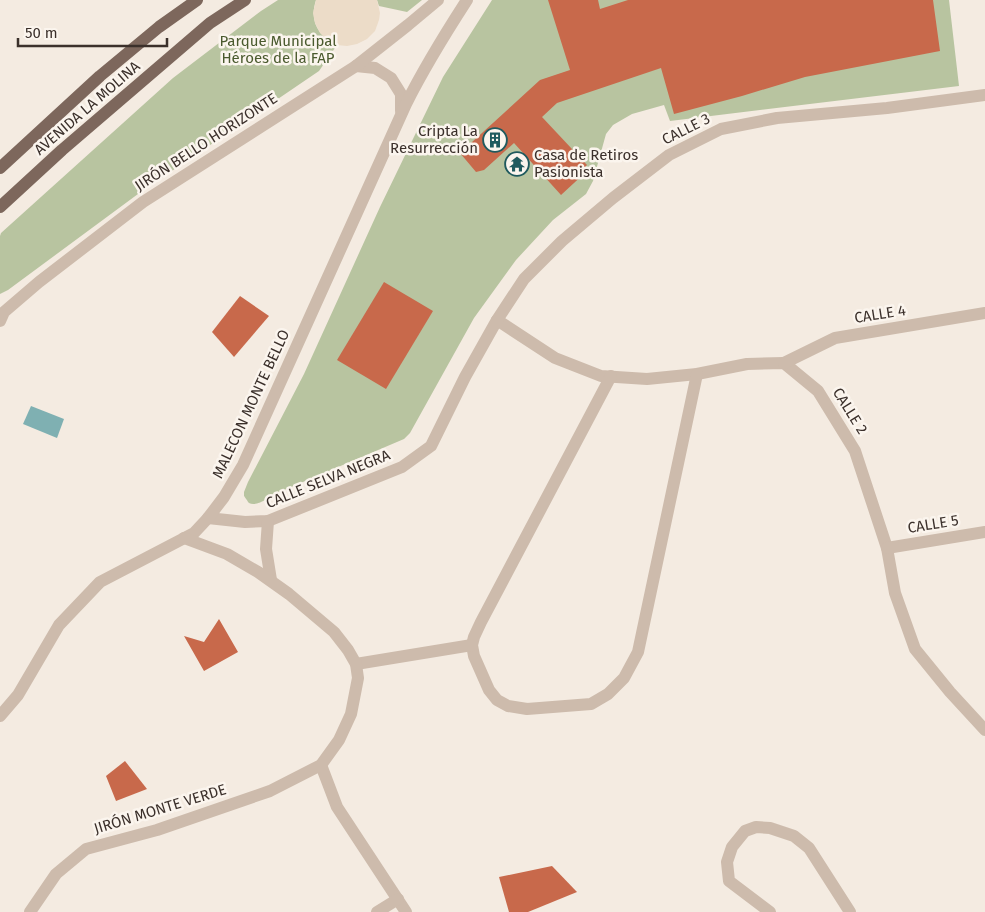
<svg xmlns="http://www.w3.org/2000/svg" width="985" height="912" font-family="'Fira Sans',sans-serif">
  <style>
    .green { fill: #b8c4a0 }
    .plaza { fill: #ecdcc8 }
    .water { fill: #7fb0b2 }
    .building { fill: #c8694b }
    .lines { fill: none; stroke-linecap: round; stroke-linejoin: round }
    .minor { stroke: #cdbbac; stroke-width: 12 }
    .major { stroke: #7d675c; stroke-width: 12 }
    .labels { text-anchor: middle; stroke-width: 5; stroke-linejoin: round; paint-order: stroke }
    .park-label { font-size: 15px; fill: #4a5a2e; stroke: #fbf5ee }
    .street-label { font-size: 15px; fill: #3b302b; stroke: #fbf5ee }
    .poi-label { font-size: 15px; fill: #3b302b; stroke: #fbf5ee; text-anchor: end }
  </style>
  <rect width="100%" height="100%" fill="#f4ebe1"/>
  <g class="green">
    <path d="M 278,0 L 316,0 C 309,21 318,36 337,45 L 319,71 L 138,194 L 8,290 L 0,294 L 0,236 L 1,233 L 173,78 L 261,11 Z"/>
    <path d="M 377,0 L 422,0 L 407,12 L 379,6 Z"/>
    <path d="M 492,0 L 949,0 L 959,86 L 670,121 L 664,105 L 632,114 L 613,125 L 606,134 L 593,181 L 586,194 L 553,220 L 516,260 L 474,318 L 410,433 L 404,439 L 277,493 C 270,497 257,507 249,503 C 248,502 245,497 244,496 L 244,492 L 248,482 L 304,374 L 380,207 L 443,77 Z"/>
  </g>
  <path class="plaza" d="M 316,0 L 377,0 L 380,13 L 379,20 L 375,31 L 367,39 L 357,44 L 347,46 L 337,45 L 327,40 L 320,33 L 315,23 L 313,13 Z"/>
  <path class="water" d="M 31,406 L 64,419 L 57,438 L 23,424 Z"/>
  <g class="building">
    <path d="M 548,0 L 598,0 L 600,9 L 628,0 L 933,0 L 940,51 L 805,77 L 742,96 L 674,114 L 661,68 L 557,103 L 542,117 L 587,165 L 584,168 L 587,171 L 561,195 L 514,143 L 484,170 L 476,172 L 460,153 L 540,80 L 570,70 Z"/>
    <path d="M 384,282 L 433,311 L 386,389 L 337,360 Z"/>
    <path d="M 240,296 L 269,316 L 234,357 L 212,332 Z"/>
    <path d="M 219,619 L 238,652 L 204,671 L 184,636 L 204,642 Z"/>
    <path d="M 125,761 L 147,789 L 116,801 L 106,776 Z"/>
    <path d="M 552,866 L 577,892 L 528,912 L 509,912 L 499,877 Z"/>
  </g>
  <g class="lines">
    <g class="minor">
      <path d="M 356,66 L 375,68 L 391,78 L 401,94 L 401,111"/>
      <path d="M 497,320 L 555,358 L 601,376 L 647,379 L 697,374 L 747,364 L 784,363 L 818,391 L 855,451 L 887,548 L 895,593 L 915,649 L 950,692 L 985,730"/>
      <path d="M 0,321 L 4,312 L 39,282 L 143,202 L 356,66 L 408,25 L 438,0"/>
      <path d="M 784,363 L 835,338 L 985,313"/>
      <path d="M 611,376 L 481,622 L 474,637 L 472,645 L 474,656 L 489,690 L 497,700 L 508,706 L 527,709 L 591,704 L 608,694 L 624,678 L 638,652 L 697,374"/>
      <path d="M 208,518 L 245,522 L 268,521 L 402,467 L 431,446 L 465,377 L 497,320 L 524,279 L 562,241 L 613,198 L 669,155 L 721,129 L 777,118 L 887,108 L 985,95"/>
      <path d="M 268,521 L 266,549 L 271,580"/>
      <path d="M 887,548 L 985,532"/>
      <path d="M 356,664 L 472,645"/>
      <path d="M 0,716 L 18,695 L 59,625 L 100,582 L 194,533 L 208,518 L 224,497 L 243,465 L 406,104 C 424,68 445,34 467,0"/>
      <path d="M 321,765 L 337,807 L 406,912"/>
      <path d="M 30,912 L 56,874 L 86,849 L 157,830 L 270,791 L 321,765 L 339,740 L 351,714 L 358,678 L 356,664 L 348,650 L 334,632 L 289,594 L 258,572 L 227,554 L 184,538"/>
      <path d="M 377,912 L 398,899"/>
      <path d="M 770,912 L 729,881 L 727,862 L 732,847 L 745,831 L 756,827 L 770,828 L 794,836 L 809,848 L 850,912"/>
    </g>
    <g class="major">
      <path d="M 0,168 L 100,76 L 159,27 L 197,0"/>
      <path d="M 0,207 L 62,150 L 210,23 L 245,0"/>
    </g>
  </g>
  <defs>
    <g id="building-ring" transform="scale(1.25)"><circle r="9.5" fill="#fbf5ee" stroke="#1f5a5e" stroke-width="1.5"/><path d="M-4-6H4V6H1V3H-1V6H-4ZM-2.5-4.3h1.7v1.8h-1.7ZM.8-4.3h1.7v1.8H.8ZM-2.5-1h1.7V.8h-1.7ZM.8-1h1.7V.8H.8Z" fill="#1f5a5e"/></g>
    <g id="temple-ring" transform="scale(1.25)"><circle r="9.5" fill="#fbf5ee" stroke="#1f5a5e" stroke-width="1.5"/><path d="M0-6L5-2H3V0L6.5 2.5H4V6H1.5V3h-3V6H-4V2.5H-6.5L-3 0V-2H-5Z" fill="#1f5a5e"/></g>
  </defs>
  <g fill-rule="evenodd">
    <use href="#building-ring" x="495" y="140"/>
    <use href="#temple-ring" x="517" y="164"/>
  </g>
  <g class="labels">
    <g class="park-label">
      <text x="278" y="46">Parque Municipal<tspan x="278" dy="17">Héroes de la FAP</tspan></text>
    </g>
    <g class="street-label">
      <text transform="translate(87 108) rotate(-41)" y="5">AVENIDA LA MOLINA</text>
      <text transform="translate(686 129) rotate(-27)" y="5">CALLE 3</text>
      <text transform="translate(206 142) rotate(-33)" y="5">JIRÓN BELLO HORIZONTE</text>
      <text transform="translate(880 314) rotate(-9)" y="5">CALLE 4</text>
      <text transform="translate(251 404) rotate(-65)" y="5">MALECON MONTE BELLO</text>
      <text transform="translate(850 411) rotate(58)" y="5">CALLE 2</text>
      <text transform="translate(328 479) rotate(-22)" y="5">CALLE SELVA NEGRA</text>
      <text transform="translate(933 524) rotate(-9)" y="5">CALLE 5</text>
      <text transform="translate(160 809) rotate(-17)" y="5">JIRÓN MONTE VERDE</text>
    </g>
    <g class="poi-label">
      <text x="478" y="136">Cripta La<tspan x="478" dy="17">Resurrección</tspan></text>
      <text x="534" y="160" text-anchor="start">Casa de Retiros<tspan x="534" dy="17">Pasionista</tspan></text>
    </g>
  </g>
  <path d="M18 38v8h149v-8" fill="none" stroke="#3b302b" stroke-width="2.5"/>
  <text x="25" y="38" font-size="15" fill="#3b302b" stroke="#fbf5ee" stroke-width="4" paint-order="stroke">50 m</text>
</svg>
